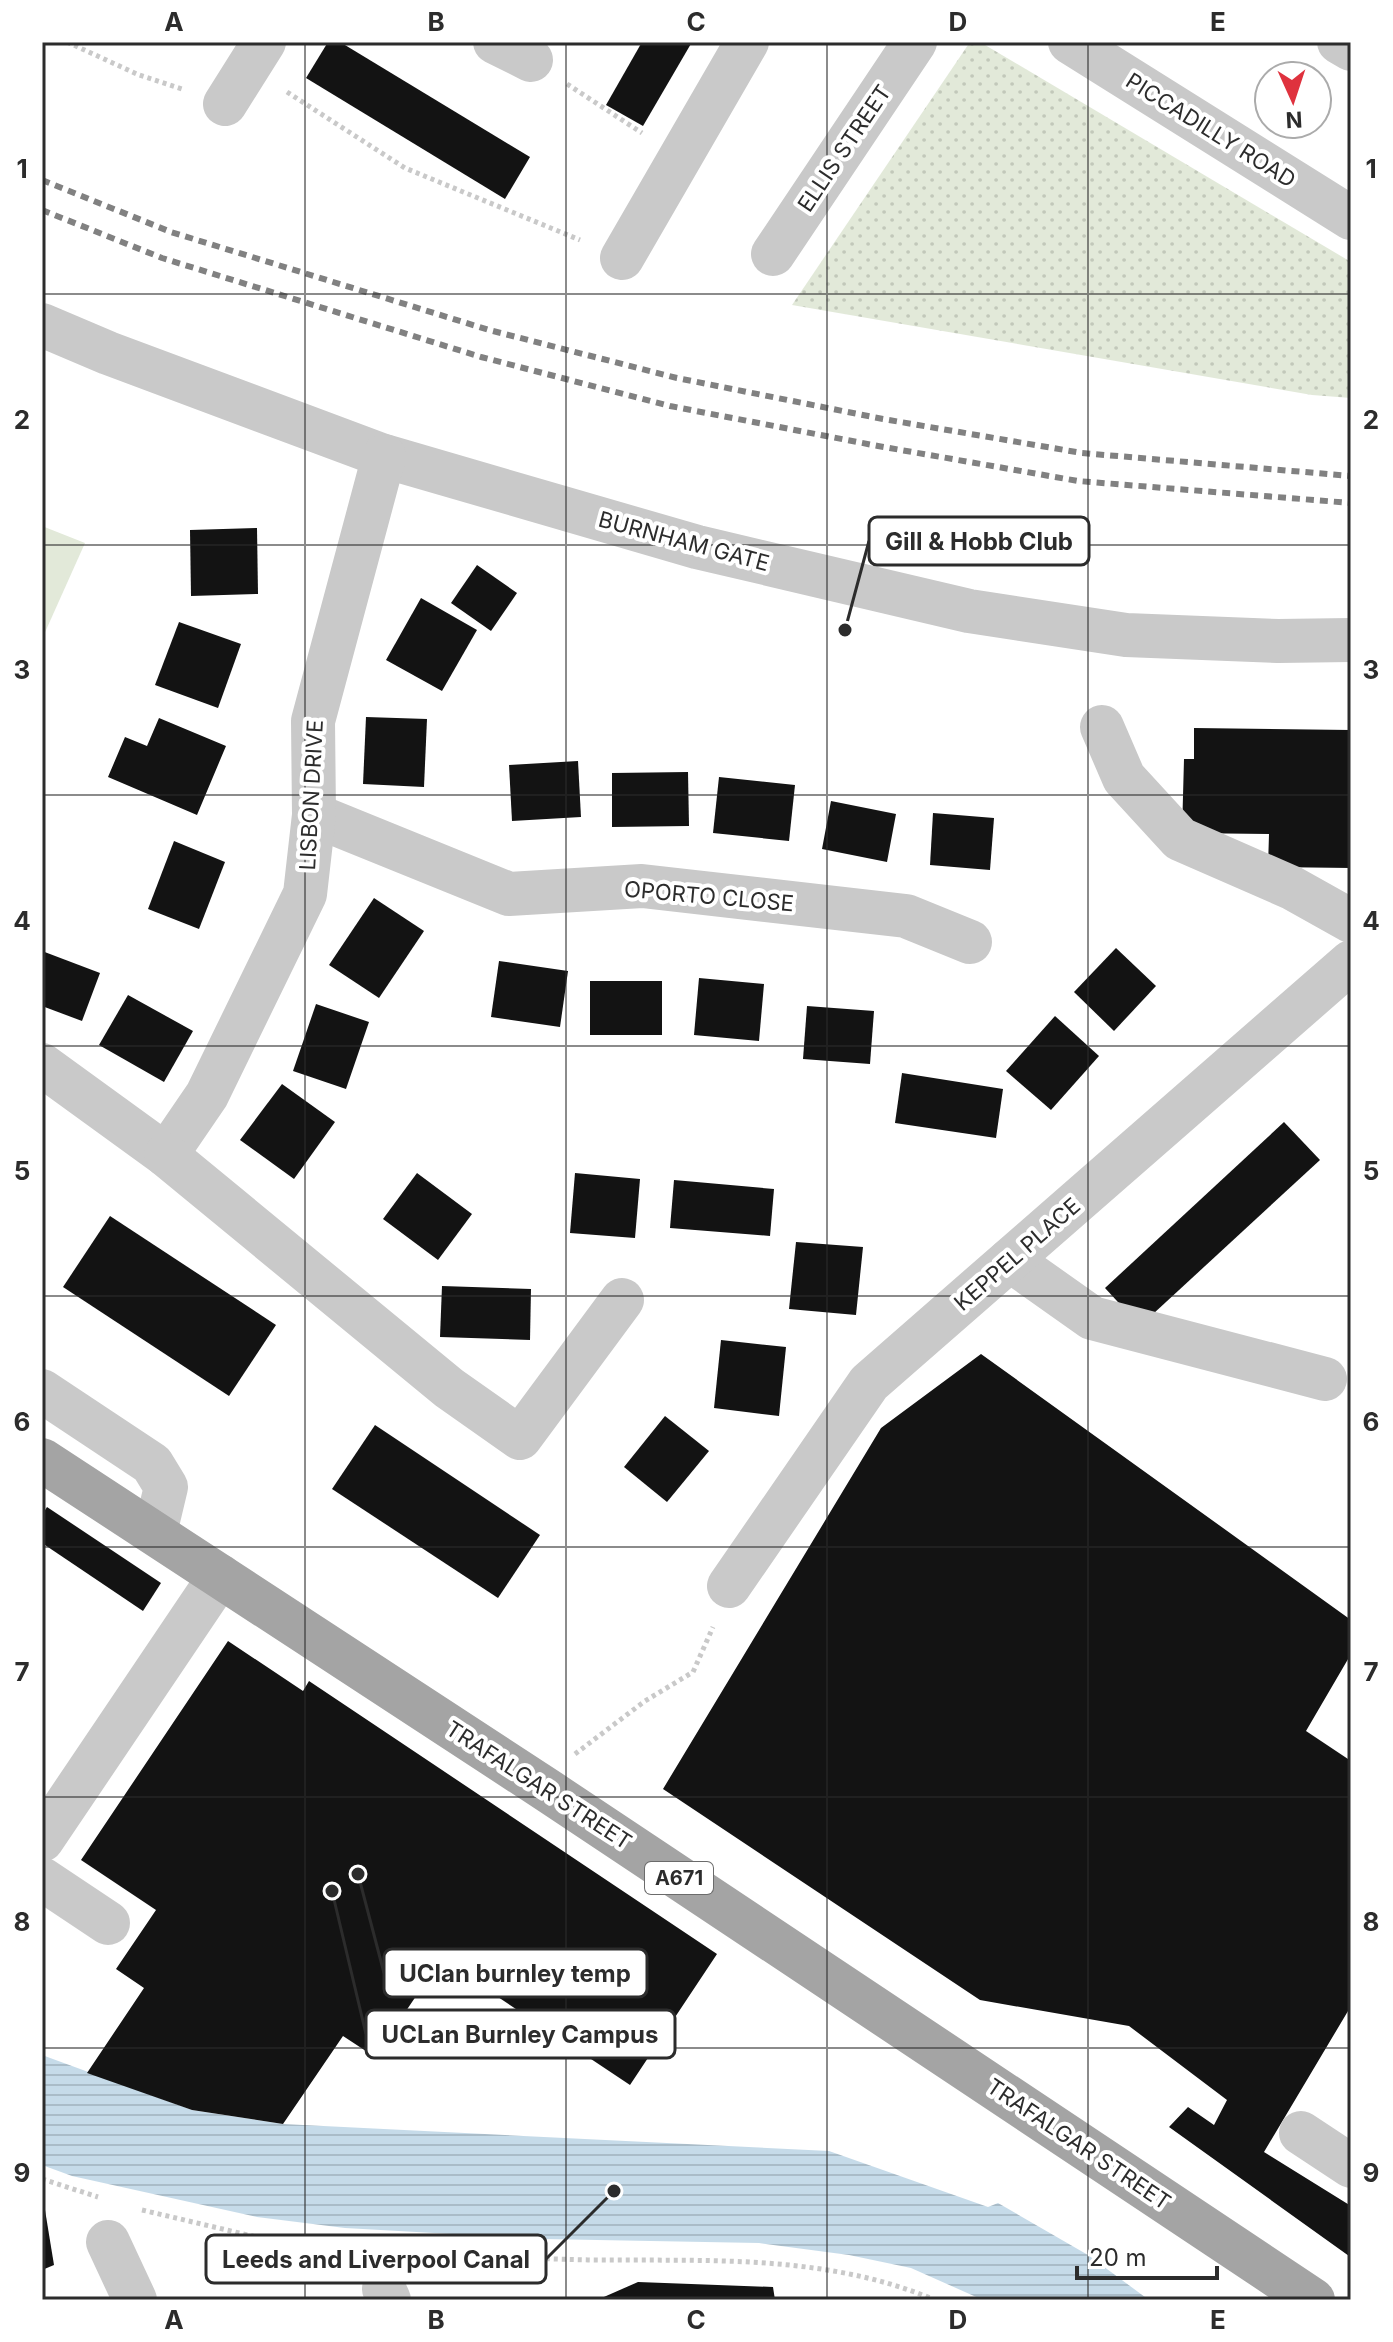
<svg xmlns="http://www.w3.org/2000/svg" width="1393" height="2342" font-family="Inter,sans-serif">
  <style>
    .grass { fill: #e2e9d9 }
    .park { fill: url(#park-dots) }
    .water { fill: url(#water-rules) }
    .building { fill: #131313 }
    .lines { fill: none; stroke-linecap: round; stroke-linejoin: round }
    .path { stroke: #c9c9c9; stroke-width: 5; stroke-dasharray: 4 4; stroke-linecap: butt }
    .minor { stroke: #c9c9c9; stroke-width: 44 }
    .major { stroke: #a4a4a4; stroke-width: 44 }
    .rail { stroke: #818181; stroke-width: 6; stroke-dasharray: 8 6; stroke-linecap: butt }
    .grid { fill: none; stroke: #2c2c2c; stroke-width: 2; stroke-opacity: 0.55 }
    .labels { text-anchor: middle; stroke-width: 8; stroke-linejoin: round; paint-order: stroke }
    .shield { fill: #fff; stroke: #6b6b6b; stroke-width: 2 }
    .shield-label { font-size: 20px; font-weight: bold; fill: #2c2c2c }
    .street-label { font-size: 22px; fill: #2c2c2c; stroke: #fff }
    .leader { fill: none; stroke: #2c2c2c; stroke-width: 3 }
    .callout-dot { fill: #2c2c2c; stroke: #fff; stroke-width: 3 }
    .callout { fill: #fff; stroke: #2c2c2c; stroke-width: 3 }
    .callout-label { font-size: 24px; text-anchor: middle; font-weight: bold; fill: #2c2c2c }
    .neatline { fill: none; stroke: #2c2c2c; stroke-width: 3 }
    .grid-label { font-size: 26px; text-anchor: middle; font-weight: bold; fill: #2c2c2c }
  </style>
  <defs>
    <pattern id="park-dots" width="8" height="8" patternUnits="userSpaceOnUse" patternTransform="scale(2)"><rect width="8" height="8" fill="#e2e9d9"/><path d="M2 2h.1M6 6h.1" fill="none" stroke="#c2c8ba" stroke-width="1.8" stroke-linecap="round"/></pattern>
    <pattern id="water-rules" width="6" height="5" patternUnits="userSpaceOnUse" patternTransform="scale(2)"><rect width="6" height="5" fill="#c6dbe9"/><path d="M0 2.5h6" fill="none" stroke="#aabcc8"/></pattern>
  </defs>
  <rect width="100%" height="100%" fill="#fff"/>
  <path class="grass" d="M 42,526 L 85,543 L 42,639 Z"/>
  <path class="park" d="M 970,42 L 980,42 L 1351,262 L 1351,398 L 1312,395 L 792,305 Z"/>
  <path class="water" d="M 42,2055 L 192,2110 L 283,2124 L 829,2151 L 988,2207 L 998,2203 L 1088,2255 L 1149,2300 L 983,2300 L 911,2268 L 849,2255 L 759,2243 L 543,2239 L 345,2228 L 257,2217 L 72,2176 L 42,2165 Z"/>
  <g class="building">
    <path d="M 328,42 L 340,42 L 530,157 L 505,199 L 306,78 Z"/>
    <path d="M 642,42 L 692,42 L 643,126 L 606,105 Z"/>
    <path d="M 257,528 L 258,594 L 191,596 L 190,530 Z"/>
    <path d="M 477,565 L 517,593 L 491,631 L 451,603 Z"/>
    <path d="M 421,598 L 477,630 L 442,691 L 386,660 Z"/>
    <path d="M 179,622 L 241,644 L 218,708 L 155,685 Z"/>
    <path d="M 366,717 L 427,719 L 424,787 L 363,784 Z"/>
    <path d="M 159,718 L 226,746 L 197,815 L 108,777 L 125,737 L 147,746 Z"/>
    <path d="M 1194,728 L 1351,730 L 1351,868 L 1268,867 L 1269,834 L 1182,833 L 1184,759 L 1194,759 Z"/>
    <path d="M 578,761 L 581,817 L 512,821 L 509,765 Z"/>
    <path d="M 688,772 L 689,826 L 612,827 L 612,773 Z"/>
    <path d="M 719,777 L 795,785 L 789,841 L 713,833 Z"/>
    <path d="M 831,801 L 896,814 L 887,862 L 822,849 Z"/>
    <path d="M 933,813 L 994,818 L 990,870 L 930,865 Z"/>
    <path d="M 174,841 L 225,862 L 199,929 L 148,909 Z"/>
    <path d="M 374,898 L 424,931 L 379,998 L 329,965 Z"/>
    <path d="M 1116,948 L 1156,986 L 1114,1031 L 1074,992 Z"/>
    <path d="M 42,951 L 100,973 L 82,1021 L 42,1006 Z"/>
    <path d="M 499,961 L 568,971 L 560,1027 L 491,1017 Z"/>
    <path d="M 699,978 L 764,984 L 759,1041 L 694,1035 Z"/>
    <rect x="590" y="981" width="72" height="54"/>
    <path d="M 128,995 L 193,1031 L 164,1082 L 99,1045 Z"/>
    <path d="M 316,1004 L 369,1022 L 346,1089 L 293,1071 Z"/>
    <path d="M 807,1006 L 874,1011 L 870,1064 L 803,1059 Z"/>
    <path d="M 1055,1016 L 1099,1056 L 1051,1110 L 1006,1071 Z"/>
    <path d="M 902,1073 L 1003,1089 L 996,1138 L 895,1123 Z"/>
    <path d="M 282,1084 L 335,1122 L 294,1179 L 240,1140 Z"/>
    <path d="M 1284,1122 L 1320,1160 L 1140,1326 L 1105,1288 Z"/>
    <path d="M 417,1173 L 472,1214 L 438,1260 L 383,1219 Z"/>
    <path d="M 575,1173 L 640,1179 L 635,1238 L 570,1233 Z"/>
    <path d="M 674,1180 L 774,1189 L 770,1236 L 670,1228 Z"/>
    <path d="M 110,1216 L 276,1325 L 229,1396 L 63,1287 Z"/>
    <path d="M 796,1242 L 863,1247 L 856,1315 L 789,1309 Z"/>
    <path d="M 442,1286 L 531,1289 L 530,1340 L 440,1337 Z"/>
    <path d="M 721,1340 L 786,1347 L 779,1416 L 714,1408 Z"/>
    <path d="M 981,1354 L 1351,1620 L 1351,1654 L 1306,1731 L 1351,1761 L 1351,2006 L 1264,2152 L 1351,2206 L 1349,2256 L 1169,2127 L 1188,2107 L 1214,2125 L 1227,2100 L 1129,2026 L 980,2000 L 663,1789 L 881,1428 Z"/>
    <path d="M 665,1416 L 709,1451 L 667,1502 L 624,1467 Z"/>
    <path d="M 375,1425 L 540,1535 L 498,1598 L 332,1489 Z"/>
    <path d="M 47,1507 L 161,1583 L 143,1611 L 42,1543 L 42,1515 Z"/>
    <path d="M 228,1641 L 303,1691 L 309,1681 L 717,1954 L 630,2085 L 441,1959 L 375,2057 L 343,2036 L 283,2124 L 192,2110 L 87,2073 L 144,1988 L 116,1969 L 156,1910 L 81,1860 Z"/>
    <path d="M 42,2208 L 45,2210 L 54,2265 L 42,2270 Z"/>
    <path d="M 638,2282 L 773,2287 L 775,2300 L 597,2300 Z"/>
  </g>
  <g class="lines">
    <g class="path">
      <path d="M 67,42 L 139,75 L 182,89"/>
      <path d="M 567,84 L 642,133"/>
      <path d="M 287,92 L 405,168 L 580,240"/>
      <path d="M 575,1754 L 645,1701 L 693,1672 L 713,1627"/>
      <path d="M 42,2179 L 98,2197"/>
      <path d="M 142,2210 L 286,2244 L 360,2248"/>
      <path d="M 410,2251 C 471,2255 532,2259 593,2260 C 709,2261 826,2254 935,2300"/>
    </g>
    <g class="minor">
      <path d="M 495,42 L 531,60"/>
      <path d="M 1070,42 L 1351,218"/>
      <path d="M 1339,42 L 1351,49"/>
      <path d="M 225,104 L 264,42"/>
      <path d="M 773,254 L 915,42"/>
      <path d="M 622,258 L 747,42"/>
      <path d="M 42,325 L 108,353 L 384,456 L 697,547 L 969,611 L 1126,635 L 1278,641 L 1351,640"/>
      <path d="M 1102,727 L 1124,778 L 1180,839 L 1292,888 L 1351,921"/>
      <path d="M 314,815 L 509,894 L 642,886 L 906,916 L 970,942"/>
      <path d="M 42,1065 L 166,1155 L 207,1095 L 305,894 L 314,815 L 313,721 L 384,456"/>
      <path d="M 166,1155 L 449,1388 L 520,1438 L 622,1300"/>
      <path d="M 1010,1260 L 1092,1318 L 1325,1379"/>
      <path d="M 42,1391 L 152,1464 L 166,1487 L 155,1533"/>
      <path d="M 729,1586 L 869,1383 L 1351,962"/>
      <path d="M 42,1840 L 220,1576"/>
      <path d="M 42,1879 L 108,1923"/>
      <path d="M 1301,2133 L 1351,2166"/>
      <path d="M 108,2242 L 135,2300"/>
      <path d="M 384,2289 L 389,2300"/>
    </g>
    <path class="major" d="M 42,1460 L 550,1792 L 1313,2300"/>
    <g class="rail">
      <path d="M 42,180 L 171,232 L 489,330 L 677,378 L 883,419 L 1082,453 L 1351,476"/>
      <path d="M 42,210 L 162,258 L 481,357 L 670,406 L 878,446 L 1078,481 L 1351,503"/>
    </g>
  </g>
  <path class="grid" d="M 305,42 L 305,2300M 566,42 L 566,2300M 827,42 L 827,2300M 1088,42 L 1088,2300M 42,294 L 1351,294M 42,545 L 1351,545M 42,795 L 1351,795M 42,1046 L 1351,1046M 42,1296 L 1351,1296M 42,1547 L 1351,1547M 42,1797 L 1351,1797M 42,2048 L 1351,2048"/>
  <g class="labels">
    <rect class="shield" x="645" y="1862" width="68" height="32" rx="6"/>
    <g class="shield-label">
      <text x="679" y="1885">A671</text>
    </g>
    <g class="street-label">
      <text transform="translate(1211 130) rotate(32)" y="8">PICCADILLY ROAD</text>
      <text transform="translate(844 148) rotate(-56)" y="8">ELLIS STREET</text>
      <text transform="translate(684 541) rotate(15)" y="8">BURNHAM GATE</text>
      <text transform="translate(311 795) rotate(-87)" y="8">LISBON DRIVE</text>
      <text transform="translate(709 896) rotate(5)" y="8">OPORTO CLOSE</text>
      <text transform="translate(1017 1254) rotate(-41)" y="8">KEPPEL PLACE</text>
      <text transform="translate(539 1785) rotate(33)" y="8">TRAFALGAR STREET</text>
      <text transform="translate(1079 2144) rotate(34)" y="8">TRAFALGAR STREET</text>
    </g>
  </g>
  <path class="leader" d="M845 630L869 541M358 1874L384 1973M332 1891L366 2034M614 2191L546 2259"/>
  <g class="callout-dot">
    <circle cx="845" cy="630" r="8"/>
    <circle cx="358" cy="1874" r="8"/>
    <circle cx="332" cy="1891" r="8"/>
    <circle cx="614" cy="2191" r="8"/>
  </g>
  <g class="callout">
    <rect x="869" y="517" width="220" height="48" rx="8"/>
    <rect x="384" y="1949" width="263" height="48" rx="8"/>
    <rect x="366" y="2010" width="309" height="48" rx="8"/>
    <rect x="206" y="2235" width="340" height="48" rx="8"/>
  </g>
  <g class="callout-label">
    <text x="979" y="550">Gill &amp; Hobb Club</text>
    <text x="515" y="1982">UClan burnley temp</text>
    <text x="520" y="2043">UCLan Burnley Campus</text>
    <text x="376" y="2268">Leeds and Liverpool Canal</text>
  </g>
  <rect width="1393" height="2342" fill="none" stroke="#ffffff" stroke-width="88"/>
  <g transform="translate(1293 100) rotate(177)"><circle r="38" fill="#ffffff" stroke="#ababab" stroke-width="2"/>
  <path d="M0-6L14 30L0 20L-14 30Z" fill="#df323e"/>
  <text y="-12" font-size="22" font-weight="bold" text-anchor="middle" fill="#2c2c2c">N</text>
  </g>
  <path d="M1077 2266v12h140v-12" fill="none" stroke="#2c2c2c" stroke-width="4"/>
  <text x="1089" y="2266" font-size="24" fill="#2c2c2c" stroke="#ffffff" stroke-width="6" paint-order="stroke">20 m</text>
  <rect x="44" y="44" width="1305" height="2254" class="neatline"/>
  <g class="grid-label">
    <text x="174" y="31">A</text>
    <text x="436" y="31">B</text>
    <text x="696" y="31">C</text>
    <text x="958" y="31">D</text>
    <text x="1218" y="31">E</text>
    <text x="22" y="178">1</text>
    <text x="1371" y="178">1</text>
    <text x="22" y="429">2</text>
    <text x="1371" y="429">2</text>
    <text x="22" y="679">3</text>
    <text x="1371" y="679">3</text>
    <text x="22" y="930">4</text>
    <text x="1371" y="930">4</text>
    <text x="22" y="1180">5</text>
    <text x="1371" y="1180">5</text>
    <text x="22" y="1431">6</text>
    <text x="1371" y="1431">6</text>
    <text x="22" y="1681">7</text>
    <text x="1371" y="1681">7</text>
    <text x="22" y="1931">8</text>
    <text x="1371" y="1931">8</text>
    <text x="22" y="2182">9</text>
    <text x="1371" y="2182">9</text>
    <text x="174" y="2329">A</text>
    <text x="436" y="2329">B</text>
    <text x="696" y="2329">C</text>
    <text x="958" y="2329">D</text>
    <text x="1218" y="2329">E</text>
  </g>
</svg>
